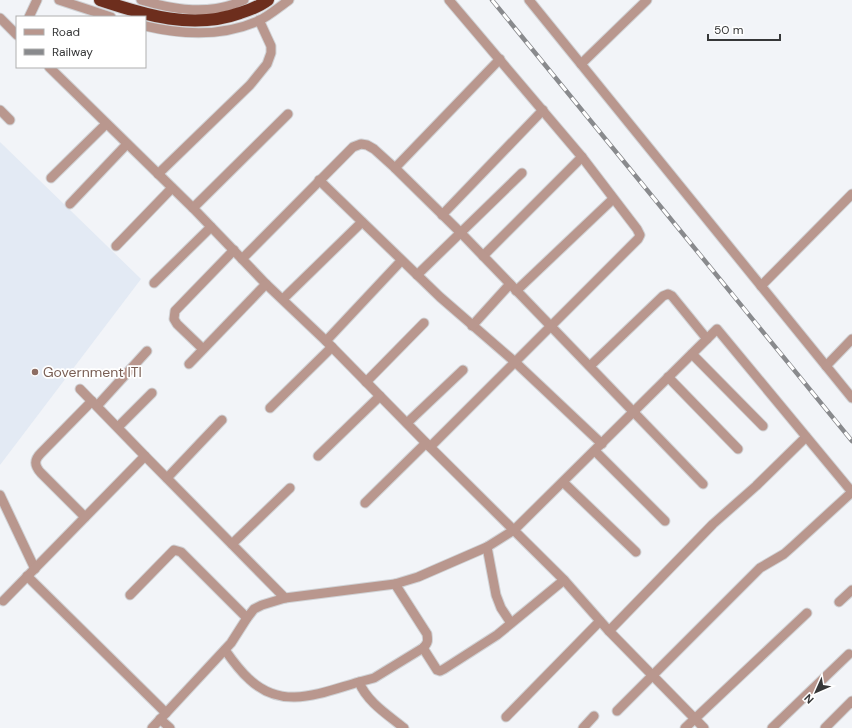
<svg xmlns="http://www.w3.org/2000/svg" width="852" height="728" font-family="'DM Sans',sans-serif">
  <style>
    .built { fill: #e3eaf4 }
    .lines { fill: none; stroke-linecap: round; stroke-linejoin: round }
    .street-casing { stroke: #d0d2d5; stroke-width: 11 }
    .highway-casing { stroke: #d0d2d5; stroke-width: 14 }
    .street { stroke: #b9978e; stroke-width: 9 }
    .highway { stroke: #6d2e1d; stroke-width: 12 }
    .rail-casing { stroke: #898a8d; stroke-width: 4.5 }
    .rail { stroke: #fff; stroke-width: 3; stroke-dasharray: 9; stroke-linecap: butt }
    .education-dot { fill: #8d6e63; stroke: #fff; stroke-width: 1.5 }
    .labels { text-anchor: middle; stroke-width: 3.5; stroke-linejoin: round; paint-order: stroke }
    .education-label { font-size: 14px; fill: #785e54; stroke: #fff; text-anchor: start }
  </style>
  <rect width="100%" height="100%" fill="#f2f4f8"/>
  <path class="built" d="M 0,142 L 141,279 L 0,465 Z"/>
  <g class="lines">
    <g class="street-casing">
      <g id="street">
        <path d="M 59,0 L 111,17"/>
        <path d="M 141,0 C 174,10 211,16 244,0"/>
        <path d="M 529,0 L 852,398"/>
        <path d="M 29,17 L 37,0"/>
        <path d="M 0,18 L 17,35"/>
        <path d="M 145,26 C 183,35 222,37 258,21 C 269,16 279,7 289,0"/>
        <path d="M 581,64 L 647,0"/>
        <path d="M 49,67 L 193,208 L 266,284 L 326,341 L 430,447 L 564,580 L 609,631 L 704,728"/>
        <path d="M 0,110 L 10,120"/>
        <path d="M 395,168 L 500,59"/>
        <path d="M 158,174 L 250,85 L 267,64 L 271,53 L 271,46 L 259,20"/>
        <path d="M 51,178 L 106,124"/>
        <path d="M 319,180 L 440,297 L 515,362 L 602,444"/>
        <path d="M 70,204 L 127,144"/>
        <path d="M 193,208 L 288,114"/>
        <path d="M 442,215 L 543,110"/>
        <path d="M 116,246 L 172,188"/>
        <path d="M 483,256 L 582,157"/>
        <path d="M 242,259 L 353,147 L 361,144 L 367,145 L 374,149 L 395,168 L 461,233 L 703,484"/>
        <path d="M 417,275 L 522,173"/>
        <path d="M 154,283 L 211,227"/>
        <path d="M 761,286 L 852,194"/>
        <path d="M 516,291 L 613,199"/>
        <path d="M 283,299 L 362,222"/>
        <path d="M 472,326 L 510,284"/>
        <path d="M 326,341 L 401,261"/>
        <path d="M 203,349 L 177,324 L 174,319 L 175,311 L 234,250"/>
        <path d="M 692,354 L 763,426"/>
        <path d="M 189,364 L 266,284"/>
        <path d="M 590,366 L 663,296 L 668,294 L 672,296 L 707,339"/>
        <path d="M 826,366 L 852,339"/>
        <path d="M 668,377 L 738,449"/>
        <path d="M 366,382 L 424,323"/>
        <path d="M 97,406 L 147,351"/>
        <path d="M 270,408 L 332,347"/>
        <path d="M 407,423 L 463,370"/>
        <path d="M 118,427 L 152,393"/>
        <path d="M 430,447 L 638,239 L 640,235 L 637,229 L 582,157 L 449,0"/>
        <path d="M 595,451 L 665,521"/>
        <path d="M 145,456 L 285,598"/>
        <path d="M 318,456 L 380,396"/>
        <path d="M 167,478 L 222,420"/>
        <path d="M 563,482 L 636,552"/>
        <path d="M 0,495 L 35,569"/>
        <path d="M 365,503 L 426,443"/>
        <path d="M 85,517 L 41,473 C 34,465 34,460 41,453 L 92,401"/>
        <path d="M 232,544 L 290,488"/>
        <path d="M 487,547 L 496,595 L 501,608 L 511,623"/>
        <path d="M 27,576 L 166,713"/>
        <path d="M 395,584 L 427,634 C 428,641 428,643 423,648 L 374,678 L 359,682 C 367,702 388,715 404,728"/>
        <path d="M 130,595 L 174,550 L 181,552 L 247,618"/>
        <path d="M 3,601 L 145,456 L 80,389"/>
        <path d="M 839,602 L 852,590"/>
        <path d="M 609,631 L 713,524 L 756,486 L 806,437"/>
        <path d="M 423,648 L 437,670 L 440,671 L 444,669 L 497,635 L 564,580"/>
        <path d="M 225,650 C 232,660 240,671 249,679 C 283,711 320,693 359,682"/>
        <path d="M 617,711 L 760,568 L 784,554 L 793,546 L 852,492"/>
        <path d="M 506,717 L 600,621"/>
        <path d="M 160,719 L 170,728"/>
        <path d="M 152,728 L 231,643 L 247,618 L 254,609 L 262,605 L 285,598 L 395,584 L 418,577 L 487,547 L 514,530 L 717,329 L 852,492"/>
        <path d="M 583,728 L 594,716"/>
        <path d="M 685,728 L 807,613"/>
        <path d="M 772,728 L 849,654"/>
        <path d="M 825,728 L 852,701"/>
      </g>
    </g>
    <g class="highway-casing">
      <path id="highway" d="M 100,0 C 145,15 193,30 240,13 C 250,10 260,6 268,0"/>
    </g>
    <use href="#street" class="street"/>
    <use href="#highway" class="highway"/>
    <g class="rail-casing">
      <path id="rail" d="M 492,0 L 852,441"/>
    </g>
    <use href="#rail" class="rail"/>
  </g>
  <circle class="education-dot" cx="35" cy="372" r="4"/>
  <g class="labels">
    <g class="education-label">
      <text x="43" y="377">Government ITI</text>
    </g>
  </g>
  <rect x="16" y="16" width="130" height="52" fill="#ffffff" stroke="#afafaf"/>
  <rect x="24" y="29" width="20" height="6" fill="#b9978e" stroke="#afafaf"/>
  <text x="52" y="36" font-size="12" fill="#363738">Road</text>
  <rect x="24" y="49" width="20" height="6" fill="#898a8d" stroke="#afafaf"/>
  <text x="52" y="56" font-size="12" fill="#363738">Railway</text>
  <g transform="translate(816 692) rotate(225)" stroke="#ffffff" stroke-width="3" paint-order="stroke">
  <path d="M0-3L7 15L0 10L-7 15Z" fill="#363738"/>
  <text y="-6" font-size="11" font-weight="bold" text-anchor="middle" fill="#363738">N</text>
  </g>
  <path d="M708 34v6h72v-6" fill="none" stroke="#363738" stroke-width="2"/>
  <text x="714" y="34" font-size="12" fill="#363738" stroke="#ffffff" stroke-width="3" paint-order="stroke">50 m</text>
</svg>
